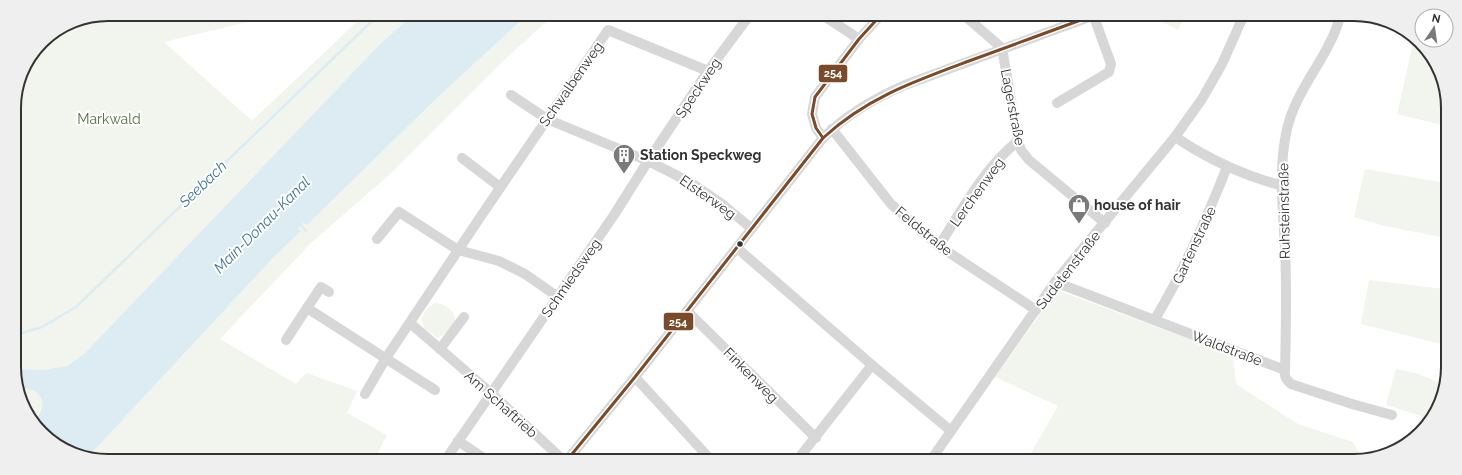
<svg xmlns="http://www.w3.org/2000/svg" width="1462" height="475" font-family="Raleway,sans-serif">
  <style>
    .green { fill: #f1f5ed }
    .water { fill: #ddebf3 }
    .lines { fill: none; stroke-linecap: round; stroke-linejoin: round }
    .stream { stroke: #ddebf3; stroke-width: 2.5 }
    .minor { stroke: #d7d7d7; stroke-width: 10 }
    .bus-1-casing { stroke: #fff; stroke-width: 6 }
    .bus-1 { stroke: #7a4b2a; stroke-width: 3 }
    .bus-dot { fill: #333; stroke: #fff; stroke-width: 1.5 }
    .labels { text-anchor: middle; stroke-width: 4; stroke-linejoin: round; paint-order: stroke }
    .street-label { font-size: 14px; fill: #333; stroke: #fff }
    .park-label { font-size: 14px; fill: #56703f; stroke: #fff }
    .poi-label { font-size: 14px; font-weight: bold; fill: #333; stroke: #fff; text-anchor: start }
    .water-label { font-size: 15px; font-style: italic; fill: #3f7597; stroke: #fff }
    .rim { fill: none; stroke: #333; stroke-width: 2 }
    .line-badge { stroke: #fff; stroke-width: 1.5 }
    .badge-label { font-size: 11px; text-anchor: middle; font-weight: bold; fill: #fff }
  </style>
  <rect width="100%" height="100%" fill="#fff"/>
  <g class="green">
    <path d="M 108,14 L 281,14 L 164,42 L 252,121 L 364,15 L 413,15 L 381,43 L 85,353 L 67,366 L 43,370 L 16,369 L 14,102 L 21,72 L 42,41 L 72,21 Z"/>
    <path d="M 527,15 L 554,15 L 502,62 L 389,175 L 310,244 L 220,339 L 296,384 L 300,379 L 307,373 L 357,391 L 347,413 L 387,435 L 375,458 L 87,458 L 273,258 L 301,231 L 298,228 L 303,223 L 307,225 L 436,99 Z"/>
    <path d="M 1153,17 L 1184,17 L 1178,30 Z"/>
    <path d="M 1414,39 L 1425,46 L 1446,90 L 1446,126 L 1397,114 Z"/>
    <path d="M 1365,169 L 1446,183 L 1446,238 L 1380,225 L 1354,217 Z"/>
    <path d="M 1369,280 L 1445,289 L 1445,345 L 1361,324 Z"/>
    <path d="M 1057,290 L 1233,355 L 1236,384 L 1298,424 L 1353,442 L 1360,455 L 1358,461 L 1027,460 L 1058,406 L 995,377 Z"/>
    <path d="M 435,303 C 444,303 459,312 454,324 C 451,331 444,335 437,338 L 424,328 L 421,319 C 424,313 428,306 435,303 Z"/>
    <path d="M 1396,369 L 1419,374 L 1445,385 L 1445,392 L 1415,436 L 1421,416 L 1386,405 Z"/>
    <path d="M 26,387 C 30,389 35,391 38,394 C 47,402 39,413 33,420 L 17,388 Z"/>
  </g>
  <path class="water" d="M 413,15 L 527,15 L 436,99 L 307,225 L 303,223 L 298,228 L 301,231 L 273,258 L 87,458 L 83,458 L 37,429 L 33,420 C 36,417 40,414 41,410 C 46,393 31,387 17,388 L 16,385 L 16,369 L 43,370 L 67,366 L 85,353 L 381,43 Z"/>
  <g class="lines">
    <g class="stream">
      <path d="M 301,225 L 306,231"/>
      <path d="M 15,335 L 42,327 L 76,307 L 378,15"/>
    </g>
    <g class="minor">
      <path d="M 824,16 L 859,39"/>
      <path d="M 965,16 L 1002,48 L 1018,141 L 1021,150 L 1029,160 L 1105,223"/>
      <path d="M 511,95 L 547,119 L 648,161 L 674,174 L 694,185 L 722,204 L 751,228"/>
      <path d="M 1057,103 L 1109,72 L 1111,64 L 1094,17"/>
      <path d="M 832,129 L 891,204 L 939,246 L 1036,310"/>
      <path d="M 1175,137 C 1199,153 1224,166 1251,176 C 1261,179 1270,183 1281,185"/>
      <path d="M 823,138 L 816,128 L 812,114 L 815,97 L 859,39 L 880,16"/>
      <path d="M 462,158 L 500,187"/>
      <path d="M 377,239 L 399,212 L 458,250 L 499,261 L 525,274 L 558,297"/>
      <path d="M 939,246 C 962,210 984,168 1018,141"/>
      <path d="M 737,248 L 872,365 L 951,431"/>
      <path d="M 1055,282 L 1285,370 C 1284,377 1286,379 1291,384 L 1352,404 L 1392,415"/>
      <path d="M 307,308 L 321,287 L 329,292"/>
      <path d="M 687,311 L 816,438"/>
      <path d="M 1155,319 C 1184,271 1206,220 1227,167"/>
      <path d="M 410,323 L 491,393 L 562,459"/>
      <path d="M 286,340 L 307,308 L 435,390"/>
      <path d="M 440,349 L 464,317"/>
      <path d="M 1285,370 C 1286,330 1287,289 1285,249 C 1283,209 1278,168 1287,129 C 1297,87 1329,57 1340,17"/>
      <path d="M 635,377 L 710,459"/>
      <path d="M 365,394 L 386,358 L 483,213 L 608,30 L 708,71"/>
      <path d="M 458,441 L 485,459"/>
      <path d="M 446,459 L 614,215 L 648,161 L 708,71 L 749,16"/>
      <path d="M 568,459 L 635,377 L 823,138 C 846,115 875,98 905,85 L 1089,17"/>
      <path d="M 798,459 L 872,365"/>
      <path d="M 939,460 L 933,457 L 1055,282 L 1175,137 L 1202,99 L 1222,64 L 1243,17"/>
    </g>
    <g class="bus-1-casing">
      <g id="bus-1">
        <path d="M 823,138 L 816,128 L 812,114 L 815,97 L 859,39 L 880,16"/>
        <path d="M 568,459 L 635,377 L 823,138 C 866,98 915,81 969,61 C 1009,46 1049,32 1089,17"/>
      </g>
    </g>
    <use href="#bus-1" class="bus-1"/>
  </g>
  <defs>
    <g id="building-pin" transform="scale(1.15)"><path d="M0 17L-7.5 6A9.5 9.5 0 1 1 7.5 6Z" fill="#7a7a7a" stroke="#fff"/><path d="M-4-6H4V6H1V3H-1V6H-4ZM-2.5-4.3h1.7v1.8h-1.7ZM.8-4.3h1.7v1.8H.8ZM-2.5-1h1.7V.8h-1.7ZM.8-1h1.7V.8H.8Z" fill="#fff"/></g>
    <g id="shop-pin" transform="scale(1.15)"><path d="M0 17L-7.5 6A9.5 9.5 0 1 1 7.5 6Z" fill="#7a7a7a" stroke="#fff"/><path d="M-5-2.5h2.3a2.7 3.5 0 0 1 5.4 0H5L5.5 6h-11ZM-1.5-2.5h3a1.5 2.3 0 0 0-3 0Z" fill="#fff"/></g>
  </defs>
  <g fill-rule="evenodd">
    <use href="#building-pin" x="624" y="155"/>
    <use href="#shop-pin" x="1079" y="205"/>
  </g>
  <circle class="bus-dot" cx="740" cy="244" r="3.5"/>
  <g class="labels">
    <g class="street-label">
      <text transform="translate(571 84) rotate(-55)" y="5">Schwalbenweg</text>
      <text transform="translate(698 88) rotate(-56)" y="5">Speckweg</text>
      <text transform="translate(1013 107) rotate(79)" y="5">Lagerstraße</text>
      <text transform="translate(977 192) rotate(-54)" y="5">Lerchenweg</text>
      <text transform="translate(708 197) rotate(35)" y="5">Elsterweg</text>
      <text transform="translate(1284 211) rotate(-91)" y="5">Ruhsteinstraße</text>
      <text transform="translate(924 231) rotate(39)" y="5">Feldstraße</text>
      <text transform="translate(1194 245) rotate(-65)" y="5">Gartenstraße</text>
      <text transform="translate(1068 270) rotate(-52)" y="5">Sudetenstraße</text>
      <text transform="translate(571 278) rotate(-55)" y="5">Schmiedsweg</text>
      <text transform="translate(1227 348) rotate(21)" y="5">Waldstraße</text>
      <text transform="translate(751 375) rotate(45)" y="5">Finkenweg</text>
      <text transform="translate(501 404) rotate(42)" y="5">Am Schaftrieb</text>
    </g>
    <g class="park-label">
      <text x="109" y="124">Markwald</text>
    </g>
    <g class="poi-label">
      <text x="640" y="160">Station Speckweg</text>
      <text x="1094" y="210">house of hair</text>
    </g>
    <g class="water-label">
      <text transform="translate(203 184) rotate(-44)" y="5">Seebach</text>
      <text transform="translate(262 225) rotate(-45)" y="5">Main-Donau-Kanal</text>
    </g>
  </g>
  <path d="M0 0H1462V475H0ZM108 21H1354A87 87 0 0 1 1441 108V367A87 87 0 0 1 1354 454H108A87 87 0 0 1 21 367V108A87 87 0 0 1 108 21Z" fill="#efefef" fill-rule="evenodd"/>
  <path class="rim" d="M108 21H1354A87 87 0 0 1 1441 108V367A87 87 0 0 1 1354 454H108A87 87 0 0 1 21 367V108A87 87 0 0 1 108 21Z"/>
  <g class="line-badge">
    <rect x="818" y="64" width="30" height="19" rx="4" fill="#7a4b2a"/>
    <rect x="663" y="312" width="31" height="19" rx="4" fill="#7a4b2a"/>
  </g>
  <g class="badge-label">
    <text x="833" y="77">254</text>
    <text x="678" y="326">254</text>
  </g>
  <g transform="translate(1434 28) rotate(13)"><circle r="19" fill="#ffffff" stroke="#adadad"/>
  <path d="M0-3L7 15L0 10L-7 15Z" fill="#7a7a7a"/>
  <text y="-6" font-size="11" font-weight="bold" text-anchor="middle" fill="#333333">N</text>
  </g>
</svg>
